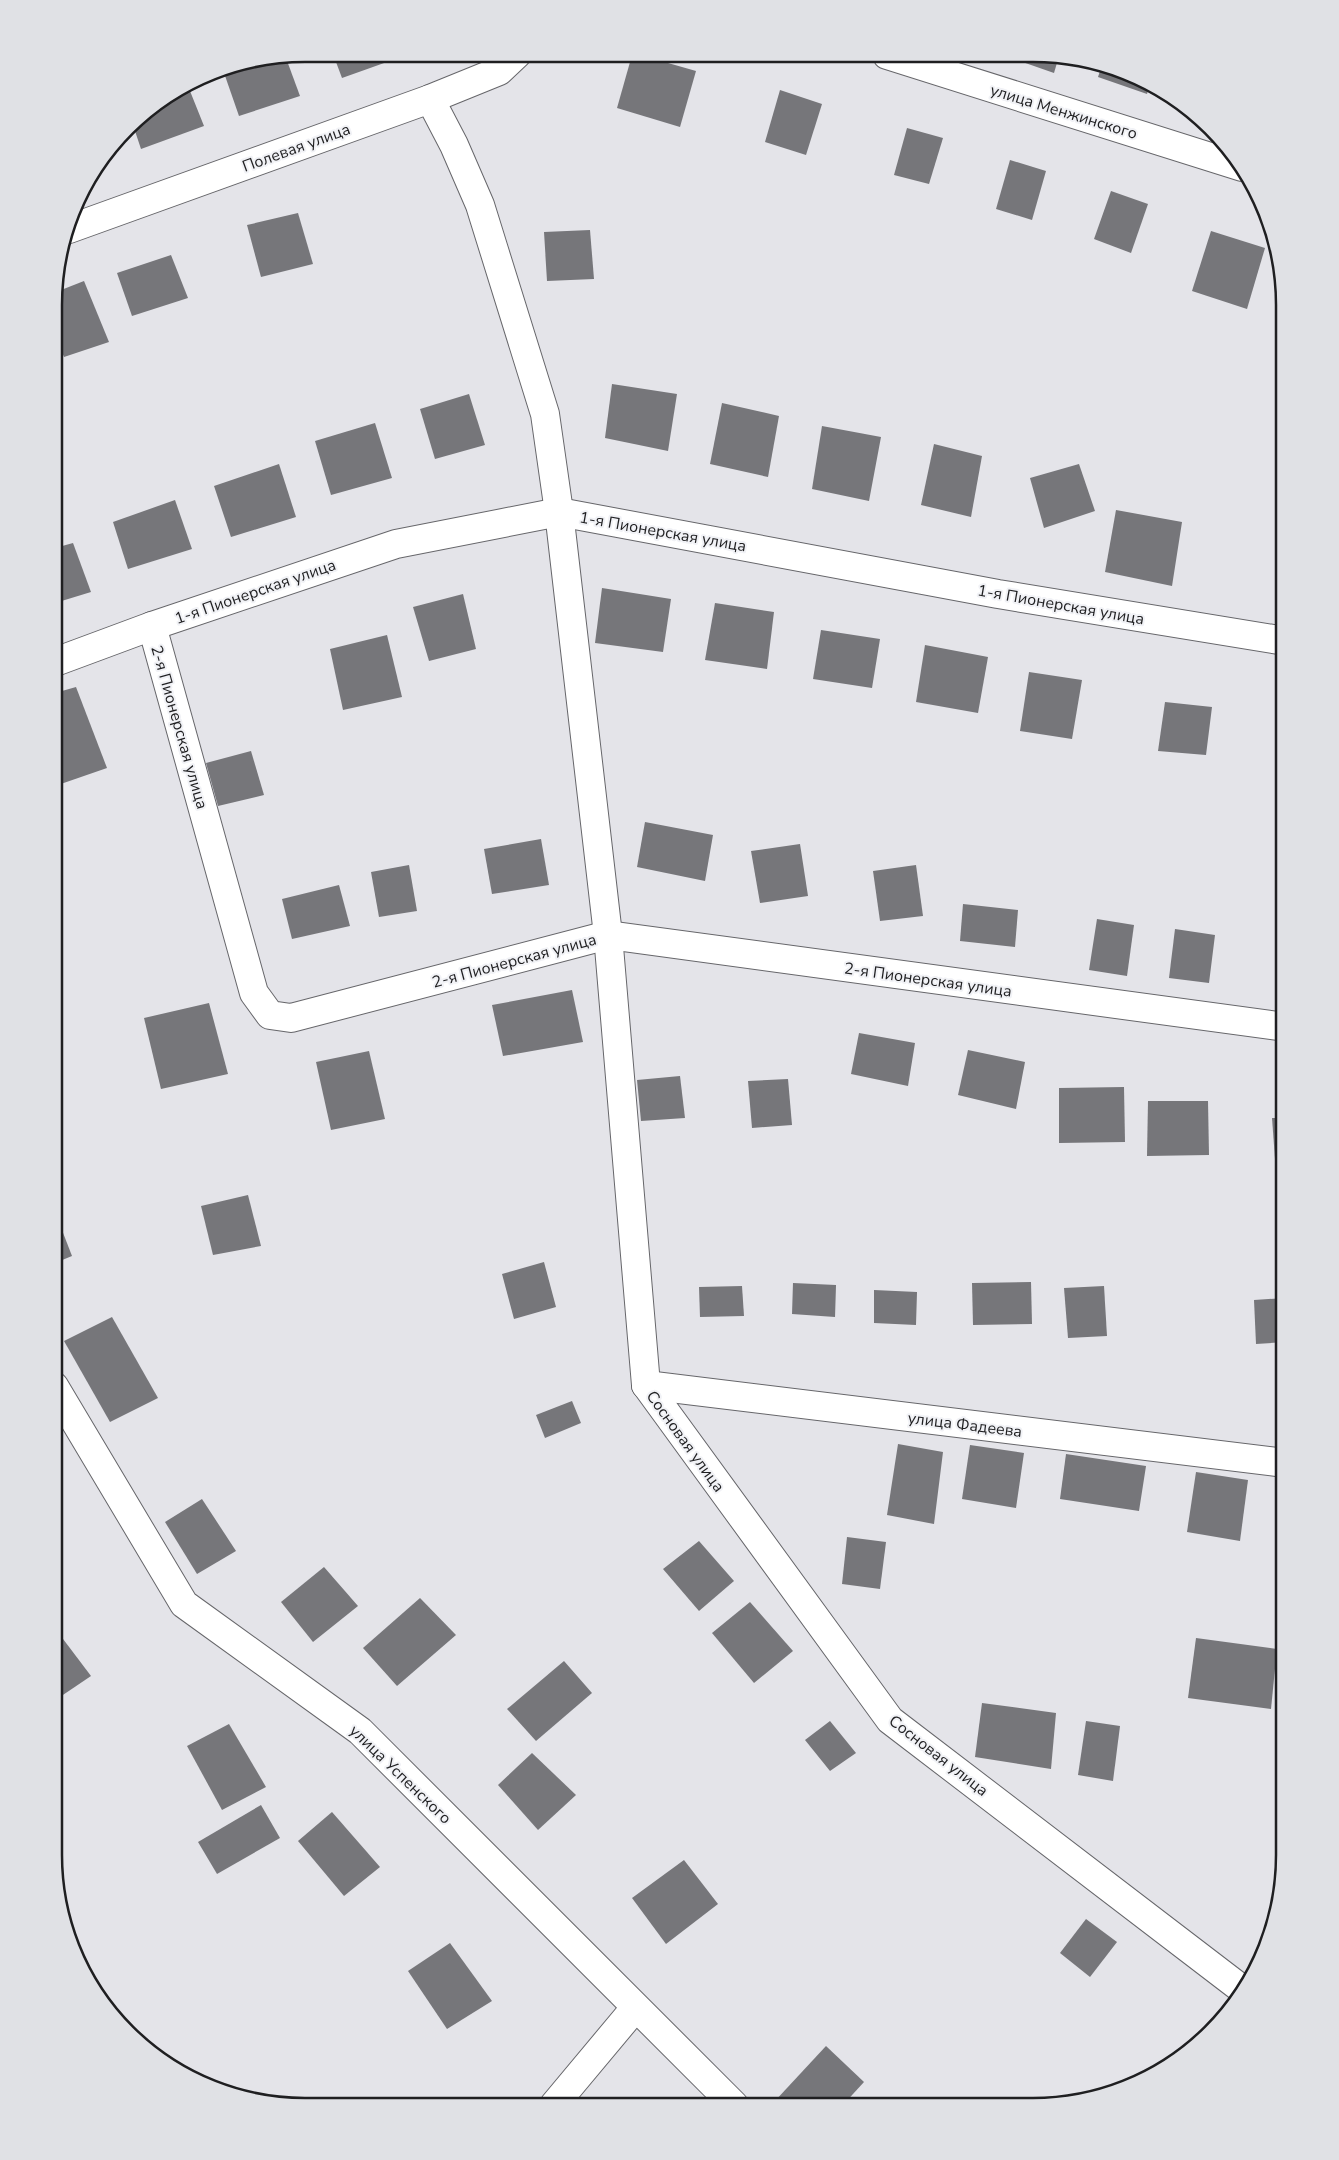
<svg xmlns="http://www.w3.org/2000/svg" width="1339" height="2160" font-family="'Nunito Sans',sans-serif">
  <style>
    .building { fill: #76767a }
    .lines { fill: none; stroke-linecap: round; stroke-linejoin: round }
    .street-casing { stroke: #66666a; stroke-width: 30 }
    .street { stroke: #fff; stroke-width: 28 }
    .labels { text-anchor: middle; stroke-width: 4; stroke-linejoin: round; paint-order: stroke }
    .street-label { font-size: 16px; fill: #1f1f21; stroke: #f1f2f6 }
    .rim { fill: none; stroke: #1f1f21; stroke-width: 2.5 }
  </style>
  <rect width="100%" height="100%" fill="#e4e4e9"/>
  <g class="building">
    <path d="M 333,54 L 400,54 L 401,57 L 342,78 Z"/>
    <path d="M 632,55 L 640,55 L 696,71 L 680,127 L 617,108 Z"/>
    <path d="M 1005,56 L 1059,56 L 1054,73 Z"/>
    <path d="M 286,58 L 300,96 L 239,116 L 223,70 Z"/>
    <path d="M 1102,65 L 1130,73 L 1150,84 L 1147,94 L 1098,77 Z"/>
    <path d="M 188,86 L 204,126 L 141,149 L 133,125 L 139,116 Z"/>
    <path d="M 780,90 L 822,104 L 806,155 L 765,142 Z"/>
    <path d="M 907,128 L 943,138 L 929,184 L 894,175 Z"/>
    <path d="M 1010,160 L 1046,171 L 1032,220 L 996,209 Z"/>
    <path d="M 1111,191 L 1148,204 L 1131,253 L 1094,239 Z"/>
    <path d="M 298,213 L 313,264 L 261,277 L 247,225 Z"/>
    <path d="M 590,230 L 594,279 L 547,281 L 544,232 Z"/>
    <path d="M 1211,231 L 1265,248 L 1247,309 L 1192,291 Z"/>
    <path d="M 171,255 L 188,298 L 132,316 L 117,273 Z"/>
    <path d="M 84,281 L 109,342 L 64,357 L 56,337 L 56,292 Z"/>
    <path d="M 612,384 L 677,394 L 668,451 L 605,438 Z"/>
    <path d="M 469,394 L 485,445 L 435,459 L 420,409 Z"/>
    <path d="M 722,403 L 779,416 L 768,477 L 710,464 Z"/>
    <path d="M 375,423 L 392,478 L 331,495 L 315,441 Z"/>
    <path d="M 822,426 L 881,437 L 869,501 L 812,489 Z"/>
    <path d="M 934,444 L 982,456 L 971,517 L 921,505 Z"/>
    <path d="M 279,464 L 296,517 L 231,537 L 214,486 Z"/>
    <path d="M 1079,464 L 1095,511 L 1044,528 L 1030,478 Z"/>
    <path d="M 175,500 L 192,549 L 128,569 L 113,522 Z"/>
    <path d="M 1116,510 L 1182,522 L 1172,586 L 1105,572 Z"/>
    <path d="M 73,543 L 91,592 L 55,603 L 55,548 Z"/>
    <path d="M 602,588 L 671,599 L 663,652 L 595,643 Z"/>
    <path d="M 463,594 L 476,649 L 429,661 L 413,607 Z"/>
    <path d="M 715,603 L 774,612 L 767,669 L 705,660 Z"/>
    <path d="M 821,630 L 880,639 L 872,688 L 813,679 Z"/>
    <path d="M 387,635 L 402,697 L 343,710 L 330,649 Z"/>
    <path d="M 925,645 L 988,657 L 978,713 L 916,702 Z"/>
    <path d="M 1029,672 L 1082,680 L 1072,739 L 1020,731 Z"/>
    <path d="M 76,687 L 107,768 L 55,786 L 55,693 Z"/>
    <path d="M 1165,702 L 1212,707 L 1206,755 L 1158,751 Z"/>
    <path d="M 251,751 L 264,795 L 218,806 L 206,763 Z"/>
    <path d="M 645,822 L 713,835 L 705,881 L 637,867 Z"/>
    <path d="M 541,839 L 549,885 L 492,894 L 484,849 Z"/>
    <path d="M 800,844 L 808,896 L 760,903 L 751,851 Z"/>
    <path d="M 409,865 L 417,911 L 379,917 L 371,872 Z"/>
    <path d="M 916,865 L 923,916 L 880,921 L 873,871 Z"/>
    <path d="M 339,885 L 350,926 L 292,939 L 282,899 Z"/>
    <path d="M 963,904 L 1018,910 L 1015,947 L 960,941 Z"/>
    <path d="M 1097,919 L 1134,925 L 1127,976 L 1089,970 Z"/>
    <path d="M 1175,929 L 1215,935 L 1209,983 L 1169,978 Z"/>
    <path d="M 572,990 L 583,1042 L 503,1056 L 492,1005 Z"/>
    <path d="M 209,1003 L 228,1074 L 161,1089 L 144,1018 Z"/>
    <path d="M 859,1033 L 915,1043 L 908,1086 L 851,1074 Z"/>
    <path d="M 968,1050 L 1025,1062 L 1016,1109 L 958,1095 Z"/>
    <path d="M 369,1051 L 385,1119 L 331,1130 L 316,1062 Z"/>
    <path d="M 680,1076 L 685,1118 L 641,1121 L 637,1080 Z"/>
    <path d="M 788,1079 L 792,1125 L 752,1128 L 748,1081 Z"/>
    <path d="M 1124,1087 L 1125,1142 L 1059,1143 L 1059,1088 Z"/>
    <path d="M 1148,1101 L 1208,1101 L 1209,1155 L 1147,1156 Z"/>
    <path d="M 1272,1118 L 1285,1118 L 1285,1158 L 1275,1159 Z"/>
    <path d="M 248,1195 L 261,1246 L 213,1255 L 201,1206 Z"/>
    <path d="M 55,1212 L 72,1256 L 55,1263 Z"/>
    <path d="M 544,1262 L 556,1307 L 514,1319 L 502,1274 Z"/>
    <path d="M 1031,1282 L 1032,1324 L 973,1325 L 972,1283 Z"/>
    <path d="M 793,1283 L 836,1285 L 835,1317 L 792,1314 Z"/>
    <path d="M 742,1286 L 744,1316 L 700,1317 L 699,1287 Z"/>
    <path d="M 1104,1286 L 1107,1336 L 1068,1338 L 1064,1288 Z"/>
    <path d="M 874,1290 L 917,1292 L 916,1325 L 874,1323 Z"/>
    <path d="M 1285,1298 L 1285,1342 L 1256,1344 L 1254,1300 Z"/>
    <path d="M 112,1317 L 158,1398 L 110,1422 L 64,1341 Z"/>
    <path d="M 572,1401 L 581,1423 L 545,1438 L 536,1415 Z"/>
    <path d="M 898,1444 L 943,1452 L 934,1524 L 887,1515 Z"/>
    <path d="M 970,1445 L 1024,1453 L 1016,1508 L 962,1499 Z"/>
    <path d="M 1066,1454 L 1146,1466 L 1139,1511 L 1060,1499 Z"/>
    <path d="M 1196,1472 L 1248,1480 L 1240,1541 L 1187,1532 Z"/>
    <path d="M 202,1499 L 236,1551 L 197,1574 L 165,1522 Z"/>
    <path d="M 847,1537 L 886,1542 L 880,1589 L 842,1584 Z"/>
    <path d="M 699,1541 L 734,1581 L 699,1611 L 663,1569 Z"/>
    <path d="M 324,1567 L 358,1606 L 313,1642 L 281,1602 Z"/>
    <path d="M 420,1598 L 456,1635 L 397,1686 L 363,1648 Z"/>
    <path d="M 750,1602 L 793,1651 L 754,1683 L 712,1633 Z"/>
    <path d="M 54,1627 L 91,1676 L 54,1701 Z"/>
    <path d="M 1196,1638 L 1277,1649 L 1271,1709 L 1188,1698 Z"/>
    <path d="M 564,1661 L 592,1693 L 536,1741 L 507,1709 Z"/>
    <path d="M 982,1703 L 1056,1713 L 1051,1769 L 975,1757 Z"/>
    <path d="M 830,1721 L 856,1753 L 830,1771 L 805,1740 Z"/>
    <path d="M 1086,1721 L 1120,1726 L 1113,1781 L 1078,1775 Z"/>
    <path d="M 229,1724 L 266,1787 L 222,1810 L 187,1746 Z"/>
    <path d="M 532,1753 L 576,1795 L 538,1830 L 498,1785 Z"/>
    <path d="M 261,1805 L 280,1838 L 217,1874 L 198,1842 Z"/>
    <path d="M 332,1812 L 380,1867 L 344,1896 L 298,1841 Z"/>
    <path d="M 684,1860 L 718,1904 L 666,1944 L 632,1898 Z"/>
    <path d="M 1086,1919 L 1117,1942 L 1090,1977 L 1060,1953 Z"/>
    <path d="M 450,1943 L 492,2001 L 447,2029 L 408,1971 Z"/>
    <path d="M 826,2046 L 864,2082 L 842,2106 L 778,2106 L 774,2102 Z"/>
  </g>
  <g class="lines">
    <g class="street-casing">
      <g id="street">
        <path d="M 887,55 L 1242,167"/>
        <path d="M 430,99 L 454,145 L 480,205 L 545,414 L 559,512 L 608,935 L 646,1385"/>
        <path d="M 69,229 L 430,99 L 499,71 L 517,54"/>
        <path d="M 152,626 L 254,993 L 270,1015 L 291,1018 L 608,935 L 1285,1027"/>
        <path d="M 55,662 L 152,626 L 396,544 L 559,512 L 998,594 L 1285,641"/>
        <path d="M 646,1385 L 890,1720 L 1243,1990"/>
        <path d="M 646,1385 L 1285,1463"/>
        <path d="M 54,1386 L 184,1604 L 360,1731 L 734,2105"/>
        <path d="M 554,2105 L 635,2008"/>
      </g>
    </g>
    <use href="#street" class="street"/>
  </g>
  <g class="labels">
    <g class="street-label">
      <text transform="translate(1064 111) rotate(17)" y="6">улица Менжинского</text>
      <text transform="translate(296 147) rotate(-20)" y="6">Полевая улица</text>
      <text transform="translate(663 531) rotate(10)" y="6">1-я Пионерская улица</text>
      <text transform="translate(255 591) rotate(-19)" y="6">1-я Пионерская улица</text>
      <text transform="translate(1061 604) rotate(10)" y="6">1-я Пионерская улица</text>
      <text transform="translate(180 727) rotate(74)" y="6">2-я Пионерская улица</text>
      <text transform="translate(514 960) rotate(-15)" y="6">2-я Пионерская улица</text>
      <text transform="translate(928 979) rotate(8)" y="6">2-я Пионерская улица</text>
      <text transform="translate(965 1424) rotate(7)" y="6">улица Фадеева</text>
      <text transform="translate(686 1441) rotate(54)" y="6">Сосновая улица</text>
      <text transform="translate(939 1755) rotate(38)" y="6">Сосновая улица</text>
      <text transform="translate(401 1774) rotate(44)" y="6">улица Успенского</text>
    </g>
  </g>
  <path d="M0 0H1339V2160H0ZM305 62H1033A243 243 0 0 1 1276 305V1855A243 243 0 0 1 1033 2098H305A243 243 0 0 1 62 1855V305A243 243 0 0 1 305 62Z" fill="#e0e1e5" fill-rule="evenodd"/>
  <path class="rim" d="M305 62H1033A243 243 0 0 1 1276 305V1855A243 243 0 0 1 1033 2098H305A243 243 0 0 1 62 1855V305A243 243 0 0 1 305 62Z"/>
</svg>
